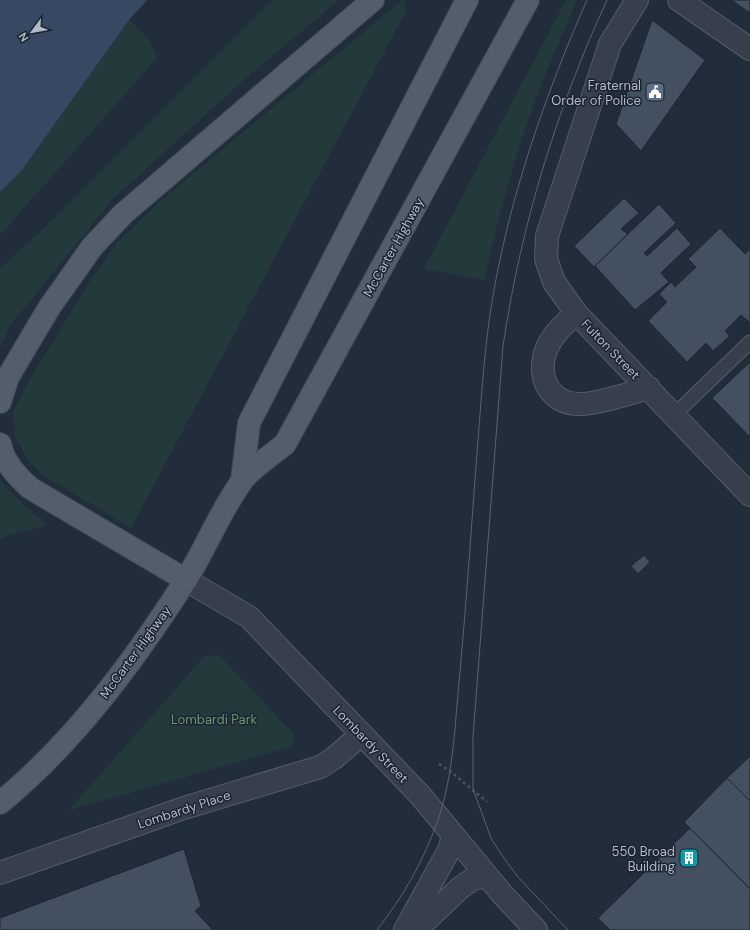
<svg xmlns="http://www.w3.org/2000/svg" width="750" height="930" font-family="'DM Sans',sans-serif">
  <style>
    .green { fill: #24393c }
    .water { fill: #364862 }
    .building { fill: #435060; stroke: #1d2632 }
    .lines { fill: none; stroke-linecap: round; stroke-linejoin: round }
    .service-casing { stroke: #545d69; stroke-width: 15 }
    .minor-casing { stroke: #545d69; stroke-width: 24 }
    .tertiary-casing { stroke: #545d69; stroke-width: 24 }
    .primary-casing { stroke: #3f4854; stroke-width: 24 }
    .path { stroke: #425659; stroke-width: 2.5; stroke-dasharray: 3 3; stroke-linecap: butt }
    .service { stroke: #363f4b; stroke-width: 13 }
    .minor { stroke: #363f4b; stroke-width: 22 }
    .tertiary { stroke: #363f4b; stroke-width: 22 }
    .primary { stroke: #545e6b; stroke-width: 22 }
    .tram { stroke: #586372; stroke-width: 1 }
    .labels { text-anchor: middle; stroke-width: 3; stroke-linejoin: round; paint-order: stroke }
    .poi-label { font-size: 13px; fill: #b1bac7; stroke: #1b2430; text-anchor: end }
    .street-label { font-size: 13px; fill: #b1bac7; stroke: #1b2430 }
    .park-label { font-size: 13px; fill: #689873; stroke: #1b2430 }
  </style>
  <rect width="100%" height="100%" fill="#222d3b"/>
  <g class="green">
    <path d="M 273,0 L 339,0 L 246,78 L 113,199 L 9,327 L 0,348 L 0,269 L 63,210 Z"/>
    <path d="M 402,0 L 404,0 L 406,11 L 131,528 L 44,476 L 28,460 L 15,437 L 13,414 L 24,389 L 90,281 L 117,243 L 164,198 Z"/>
    <path d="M 566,0 L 576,0 C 565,32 550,62 538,93 C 516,154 497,216 485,280 L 424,269 Z"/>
    <path d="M 129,20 L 149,39 L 157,58 L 0,235 L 0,192 L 22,170 Z"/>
    <path d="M 0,478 L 6,488 L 48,526 L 9,535 L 0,540 Z"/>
    <path d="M 218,654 L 294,734 L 293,746 L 69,810 L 204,657 Z"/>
  </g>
  <path class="water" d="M 0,0 L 147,0 L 129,20 L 22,170 L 0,192 Z"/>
  <g class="building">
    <path d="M 731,0 L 750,0 L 750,13 Z"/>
    <path d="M 652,20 L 705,60 L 641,151 L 616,124 Z"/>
    <path d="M 624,198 L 639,213 L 621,229 L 628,234 L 594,267 L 574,246 Z"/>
    <path d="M 659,204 L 676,223 L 644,253 L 647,256 L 677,228 L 691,244 L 661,273 L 669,282 L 635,310 L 595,266 Z"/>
    <path d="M 720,228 L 745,254 L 750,249 L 750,323 L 741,315 L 725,331 L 730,336 L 713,351 L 706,343 L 687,362 L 648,321 L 667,302 L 659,294 L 671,282 L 675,287 L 696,267 L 688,259 Z"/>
    <path d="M 750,362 L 750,435 L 749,436 L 712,398 Z"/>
    <path d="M 644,555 L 650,562 L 638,574 L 631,566 Z"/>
    <path d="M 750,756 L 750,801 L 727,778 Z"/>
    <path d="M 727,778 L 750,801 L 750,889 L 684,822 Z"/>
    <path d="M 690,828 L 750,889 L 750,930 L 610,930 L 598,918 Z"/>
    <path d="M 184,849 L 201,906 L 195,911 L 213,930 L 0,930 L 0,918 Z"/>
  </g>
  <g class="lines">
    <g class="service-casing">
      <path id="service" d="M 674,415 L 750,342"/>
    </g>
    <g class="minor-casing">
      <g id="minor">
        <path d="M 679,0 L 750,49"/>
        <path d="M 576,313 L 554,282 L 546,259 L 547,236 L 610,44 L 637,0"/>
        <path d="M 649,388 C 631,393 600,403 583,404 C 550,406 535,377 547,348 C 553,333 565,324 576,313 L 750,495"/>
        <path d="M 405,930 L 449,850 L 453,836"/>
        <path d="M 416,930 L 460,888 L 473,879 L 487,876"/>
      </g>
    </g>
    <g class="tertiary-casing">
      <g id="tertiary">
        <path d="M 186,580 L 249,617 L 420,795 L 503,895 L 536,930"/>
        <path d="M 0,873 L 184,808 L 320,767 L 334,758 L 361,735"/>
      </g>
    </g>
    <g class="primary-casing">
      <g id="primary">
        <path d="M 0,402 L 8,377 L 49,308 L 92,247 L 123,214 L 373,0"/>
        <path d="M 0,444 C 4,463 17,476 30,488 L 186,580"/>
        <path d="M 242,480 L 249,423 L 467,0"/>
        <path d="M 0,803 C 73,743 131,665 182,586 C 204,553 218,514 242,481 C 250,469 273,454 285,444 L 528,0"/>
      </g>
    </g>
    <path class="path" d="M 439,764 L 450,771 L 487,802"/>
    <use href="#service" class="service"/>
    <use href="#minor" class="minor"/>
    <use href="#tertiary" class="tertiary"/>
    <use href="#primary" class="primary"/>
    <g class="tram">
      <path d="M 377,930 C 403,897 424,860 438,820 C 454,773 455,721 460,672 C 467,595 472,517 478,440 C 482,390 485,339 494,290 C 512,190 546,93 587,0"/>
      <path d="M 568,930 L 518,877 L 501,854 L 491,838 L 473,789 L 473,737 L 503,346 C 521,225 556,111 607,0"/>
    </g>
  </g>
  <defs>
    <g id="civic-square" transform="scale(1)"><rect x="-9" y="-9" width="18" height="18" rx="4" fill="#5c6f8a" stroke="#1b2430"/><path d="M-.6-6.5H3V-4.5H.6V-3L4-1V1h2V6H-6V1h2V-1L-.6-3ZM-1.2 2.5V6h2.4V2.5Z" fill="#fff"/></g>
    <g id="building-square" transform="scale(1)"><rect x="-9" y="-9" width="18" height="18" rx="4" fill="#0f9aa8" stroke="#1b2430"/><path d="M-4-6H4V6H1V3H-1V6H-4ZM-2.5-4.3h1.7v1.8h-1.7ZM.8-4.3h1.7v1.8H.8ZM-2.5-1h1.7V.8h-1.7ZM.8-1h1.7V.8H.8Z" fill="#fff"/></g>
  </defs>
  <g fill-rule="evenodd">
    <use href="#civic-square" x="655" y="92"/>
    <use href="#building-square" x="689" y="858"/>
  </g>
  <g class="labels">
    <g class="poi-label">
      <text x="641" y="90">Fraternal<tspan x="641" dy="15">Order of Police</tspan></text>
      <text x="675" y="856">550 Broad<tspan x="675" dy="15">Building</tspan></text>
    </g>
    <g class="street-label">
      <text transform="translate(393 247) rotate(-61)" y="5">McCarter Highway</text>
      <text transform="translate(611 349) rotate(46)" y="5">Fulton Street</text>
      <text transform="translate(135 652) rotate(-54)" y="5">McCarter Highway</text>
      <text transform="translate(371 744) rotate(46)" y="5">Lombardy Street</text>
      <text transform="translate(184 809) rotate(-18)" y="5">Lombardy Place</text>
    </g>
    <g class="park-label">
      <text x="214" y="724">Lombardi Park</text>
    </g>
  </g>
  <g transform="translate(32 32) rotate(238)" stroke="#1b2430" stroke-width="3" paint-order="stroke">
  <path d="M0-3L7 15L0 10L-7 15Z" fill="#b1bac7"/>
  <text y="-6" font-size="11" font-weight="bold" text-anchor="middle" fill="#b1bac7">N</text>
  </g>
</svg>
